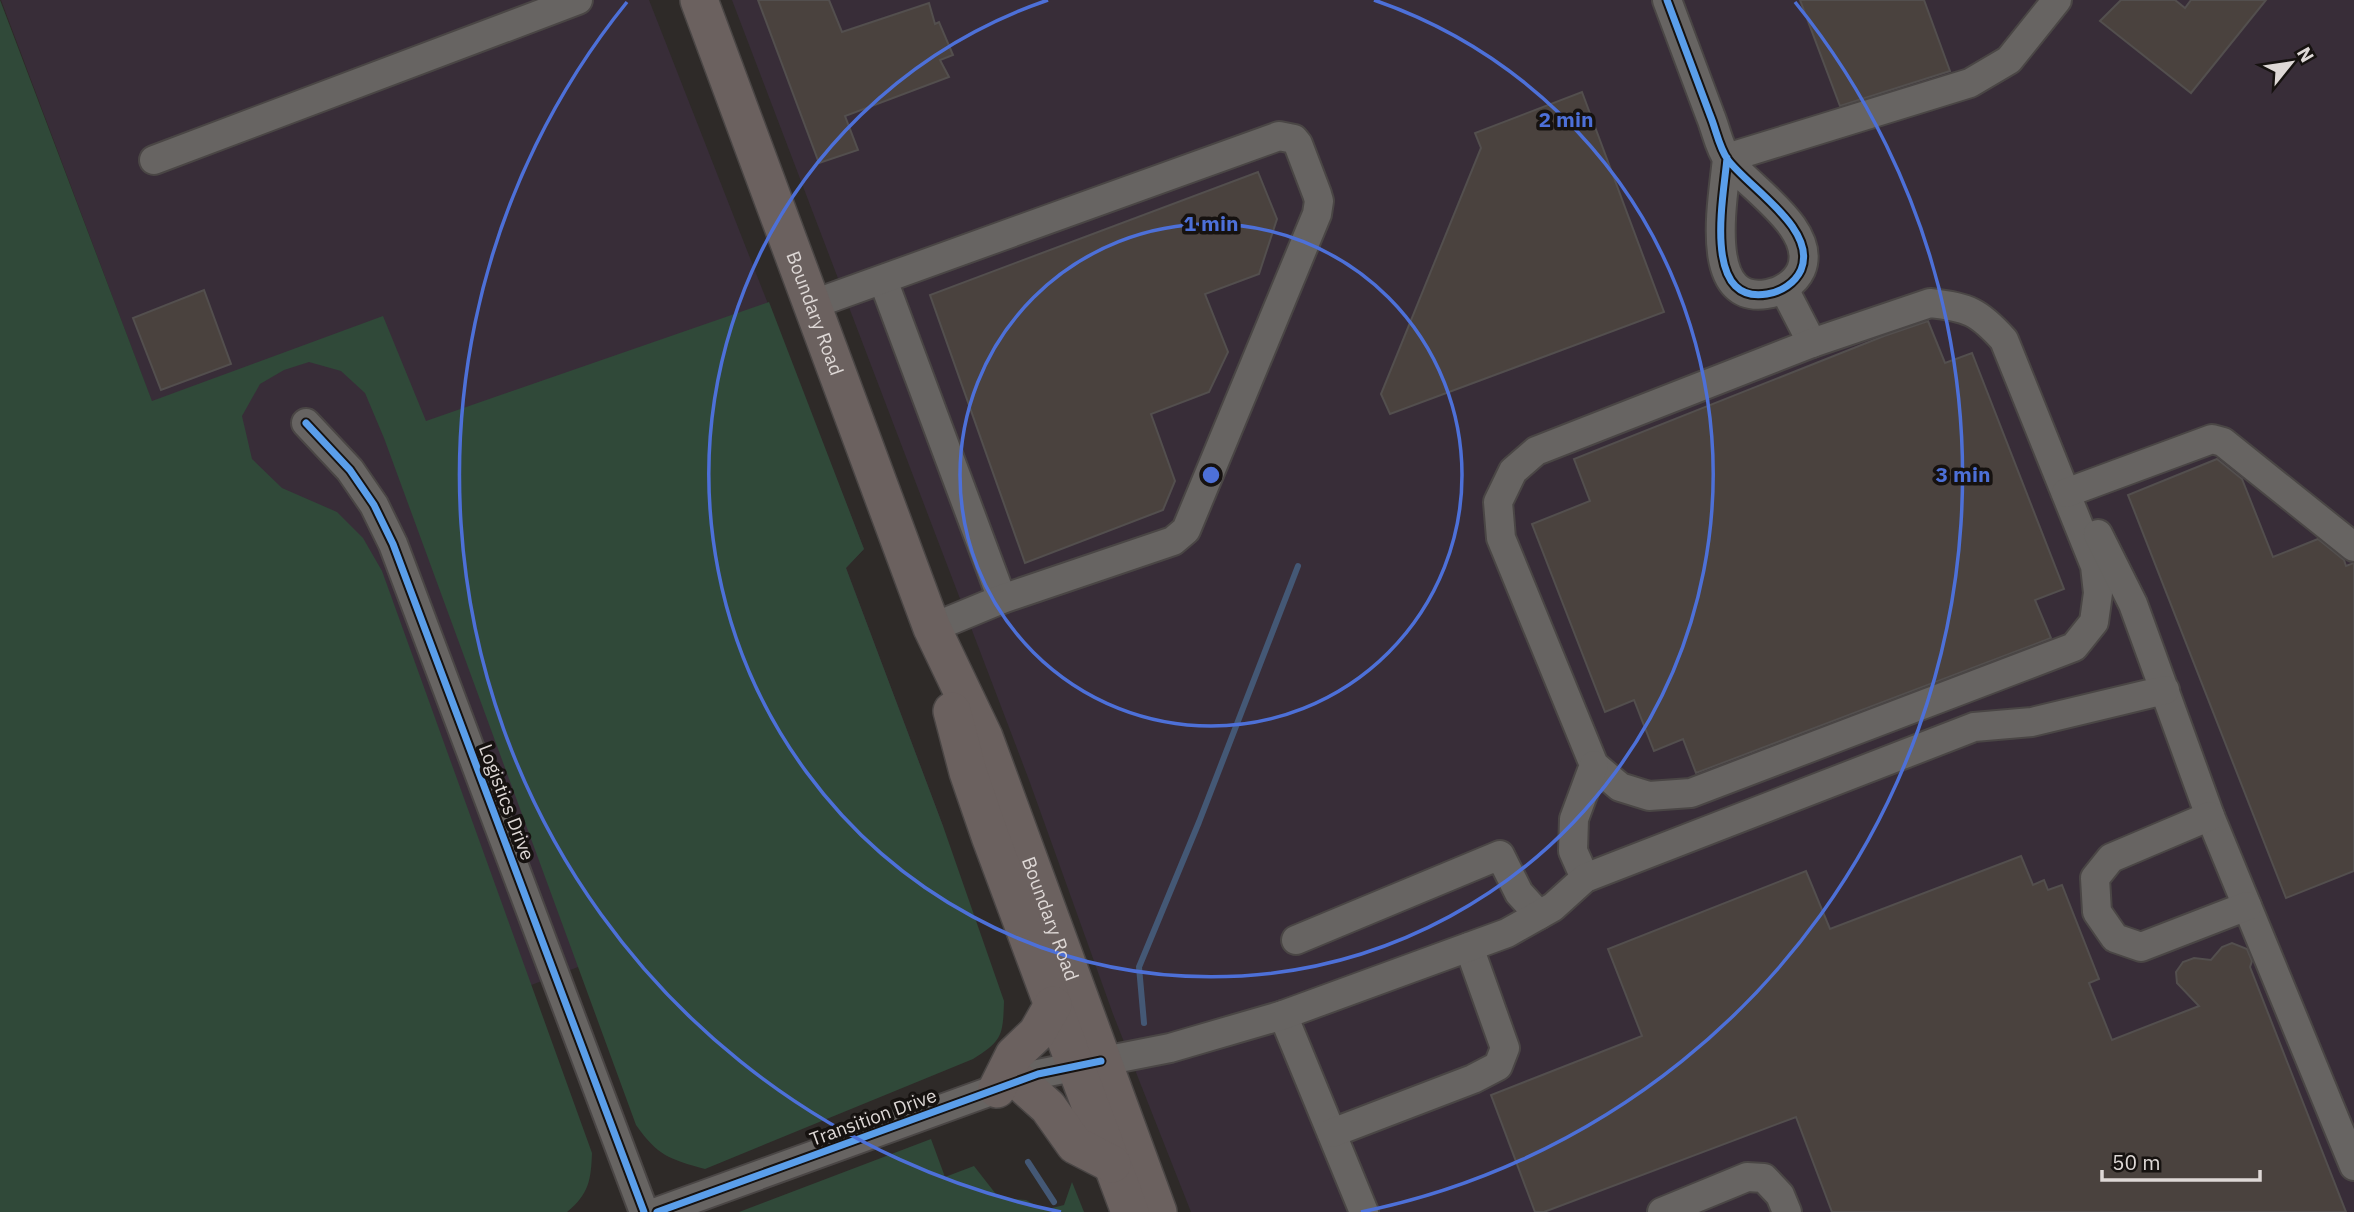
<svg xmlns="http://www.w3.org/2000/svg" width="2354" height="1212" font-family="'IBM Plex Sans',sans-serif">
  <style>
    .industrial { fill: #382d38 }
    .green { fill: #304939 }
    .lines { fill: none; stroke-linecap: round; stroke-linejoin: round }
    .stream { stroke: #445875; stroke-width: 6 }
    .building { fill: #4a423e; stroke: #534f4e; stroke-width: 2 }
    .minor-casing { stroke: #4a4645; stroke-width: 32 }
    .major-casing { stroke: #4a4645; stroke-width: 40 }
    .minor { stroke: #676462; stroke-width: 28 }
    .major { stroke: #6b615f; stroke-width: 37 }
    .cycleway-casing { stroke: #161210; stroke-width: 11 }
    .cycleway { stroke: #5a9eea; stroke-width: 7 }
    .ring { fill: none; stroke: #4d70d8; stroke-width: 3.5 }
    .labels { text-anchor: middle; stroke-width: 7; stroke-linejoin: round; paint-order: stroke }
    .street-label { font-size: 19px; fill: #ded8d6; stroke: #161210 }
    .centre { fill: #4d70d8; stroke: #161210; stroke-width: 3.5 }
    .ring-label { font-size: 21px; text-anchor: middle; font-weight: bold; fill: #4d70d8; stroke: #161210; stroke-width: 7; stroke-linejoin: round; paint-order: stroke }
  </style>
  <rect width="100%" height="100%" fill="#2e2a28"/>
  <g class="industrial">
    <path d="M 1,0 L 649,0 L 864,549 L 846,568 L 943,826 L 402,1035 L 164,434 Z"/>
    <path d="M 732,0 L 2354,0 L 2354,1212 L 1191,1212 L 1113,1014 L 1029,780 Z"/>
  </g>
  <g class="green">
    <path d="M 0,0 L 152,401 L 383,316 L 426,421 L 769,302 L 864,549 L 846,568 L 943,826 L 1004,1001 C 1003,1036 1002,1041 973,1059 L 705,1169 C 669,1159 658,1156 636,1125 L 384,438 L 365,393 L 341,371 L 309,362 L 284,370 L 260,384 L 242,416 L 252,459 L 282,488 L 337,512 L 363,538 L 382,571 L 592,1153 C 591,1180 589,1194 567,1212 L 0,1212 Z"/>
    <path d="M 931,1139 L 945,1177 L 974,1166 L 999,1198 L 1026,1200 L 1044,1210 L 1064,1205 L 1072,1182 L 1084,1212 L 739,1212 Z"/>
  </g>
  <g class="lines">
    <g class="stream">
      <path d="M 1144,1023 L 1139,967 L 1199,822 L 1298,566"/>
      <path d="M 1028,1162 L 1054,1202"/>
    </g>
  </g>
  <g class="building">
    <path d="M 758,0 L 829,0 L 842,32 L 929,3 L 935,24 L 939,22 L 953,55 L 940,60 L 949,77 L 845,116 L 858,150 L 819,163 Z"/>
    <path d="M 1800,0 L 1924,0 L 1950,71 L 1840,106 Z"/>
    <path d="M 2121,0 L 2175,0 L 2185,8 L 2191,0 L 2266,0 L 2191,93 L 2100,21 Z"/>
    <path d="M 1582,92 L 1664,312 L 1390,414 L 1381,394 L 1481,148 L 1475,133 Z"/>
    <path d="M 1258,172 L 1277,219 L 1259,274 L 1205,294 L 1228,352 L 1209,392 L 1151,414 L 1175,481 L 1163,510 L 1025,563 L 930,295 Z"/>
    <path d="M 204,290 L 231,364 L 161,390 L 133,318 Z"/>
    <path d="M 1928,321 L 1945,363 L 1972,353 L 2064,589 L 2035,600 L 2051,638 L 1696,773 L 1683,739 L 1654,751 L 1634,700 L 1605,712 L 1532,524 L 1590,501 L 1574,459 L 1884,336 Z"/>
    <path d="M 2217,459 L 2242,479 L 2273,557 L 2318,539 L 2344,560 L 2346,566 L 2354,563 L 2354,871 L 2286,898 L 2128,495 Z"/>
    <path d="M 2021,856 L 2033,885 L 2044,880 L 2048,890 L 2062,885 L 2099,979 L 2089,983 L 2112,1040 L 2199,1006 L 2177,983 L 2176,972 L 2183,962 L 2194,958 L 2211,960 L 2222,947 L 2232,943 L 2247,949 L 2252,961 L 2250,967 L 2346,1212 L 1832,1212 L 1796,1117 L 1544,1212 L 1535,1212 L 1491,1095 L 1642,1036 L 1608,949 L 1806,871 L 1830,929 Z"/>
  </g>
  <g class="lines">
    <g class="minor-casing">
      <g id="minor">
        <path d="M 1667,0 C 1681,38 1696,77 1710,115 C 1716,129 1719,148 1728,160 C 1749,188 1818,229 1801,270 C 1795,283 1781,292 1767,294 C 1701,305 1724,195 1727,158"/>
        <path d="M 1727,158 L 1970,83 L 2009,60 L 2057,0"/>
        <path d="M 154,160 L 578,0"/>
        <path d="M 883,280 L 1002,599"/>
        <path d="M 1784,289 L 1812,343"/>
        <path d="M 1930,303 C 1968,307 1979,312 2004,340 L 2095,566 L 2098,593 L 2094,622 L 2074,647 L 1691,793 L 1649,796 L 1620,787 L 1594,765 L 1501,538 L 1498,502 L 1513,471 L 1536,451 L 1812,343 Z"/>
        <path d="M 811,305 L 1279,136 L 1294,139 L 1298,144 L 1317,194 L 1319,201 L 1317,214 L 1186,530 L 1173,541 L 1002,599 L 932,628"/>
        <path d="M 306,423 L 350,470 L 374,505 L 393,544 L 644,1212"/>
        <path d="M 2066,493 L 2212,439 L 2223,442 L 2354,547"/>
        <path d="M 2098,534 L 2133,604 L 2210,816 L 2354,1166"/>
        <path d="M 2210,816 L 2111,858 L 2095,878 L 2097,912 L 2115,938 L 2141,947 L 2247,906"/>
        <path d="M 1585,878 L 1573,851 L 1574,819 L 1594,765"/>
        <path d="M 1296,940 L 1500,855 L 1519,893 L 1539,915"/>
        <path d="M 1283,1015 L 1364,1212"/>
        <path d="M 1332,1133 L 1473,1079 L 1498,1066 L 1505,1048 L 1469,947"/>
        <path d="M 657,1212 L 1038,1074 L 1170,1048 L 1283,1015 L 1507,933 L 1553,907 L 1585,878 L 1974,727 L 2032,722 L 2165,690"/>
        <path d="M 1662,1212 L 1747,1177 L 1764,1178 L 1780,1195 L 1787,1212"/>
      </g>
    </g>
    <g class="major-casing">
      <g id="major">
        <path id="s1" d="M 699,0 L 932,628 L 984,737 L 1158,1212"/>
        <path d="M 952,711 L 968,772 L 990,836 L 1130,1212"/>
        <path d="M 1019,1081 L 1048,1107 L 1075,1145 L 1112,1164"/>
        <path d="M 997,1089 L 1014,1055 L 1037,1033 L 1053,1005"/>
      </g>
    </g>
    <use href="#minor" class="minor"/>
    <use href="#major" class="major"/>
    <g class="cycleway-casing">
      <g id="cycleway">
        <path d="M 1667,0 C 1681,38 1696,77 1710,115 C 1716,129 1719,148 1728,160 C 1749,188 1818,229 1801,270 C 1795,283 1781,292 1767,294 C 1701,305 1724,195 1727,158"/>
        <path d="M 306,423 L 350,470 L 374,505 L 393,544 L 644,1212"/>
        <path d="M 657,1212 L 1038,1074 L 1101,1061"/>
      </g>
    </g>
    <use href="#cycleway" class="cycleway"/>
  </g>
  <g class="ring">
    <circle cx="1211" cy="475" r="251"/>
    <path d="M1374 0A502 502 0 1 1 1048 0"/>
    <path d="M1061 1212A752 752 0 0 1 627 2M1795 2A752 752 0 0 1 1361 1212"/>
  </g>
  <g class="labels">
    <g class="street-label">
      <text dy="7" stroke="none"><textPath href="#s1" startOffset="334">Boundary Road</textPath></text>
      <text transform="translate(507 802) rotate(69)" y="7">Logistics Drive</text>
      <text dy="7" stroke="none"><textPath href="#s1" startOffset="984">Boundary Road</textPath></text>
      <text transform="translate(873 1117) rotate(-20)" y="7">Transition Drive</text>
    </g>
  </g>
  <circle cx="1211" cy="475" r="10" class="centre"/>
  <g class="ring-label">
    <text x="1566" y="127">2 min</text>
    <text x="1211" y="231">1 min</text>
    <text x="1963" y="482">3 min</text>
  </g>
  <g transform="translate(2291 63) rotate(60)" stroke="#161210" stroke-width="5" paint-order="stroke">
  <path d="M0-5L12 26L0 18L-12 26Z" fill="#ded8d6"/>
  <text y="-10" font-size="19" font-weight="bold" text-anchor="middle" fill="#ded8d6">N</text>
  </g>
  <path d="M2102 1170v10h158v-10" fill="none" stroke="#ded8d6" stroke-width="3.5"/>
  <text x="2112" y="1170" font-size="21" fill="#ded8d6" stroke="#161210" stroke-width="5" paint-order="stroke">50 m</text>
</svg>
